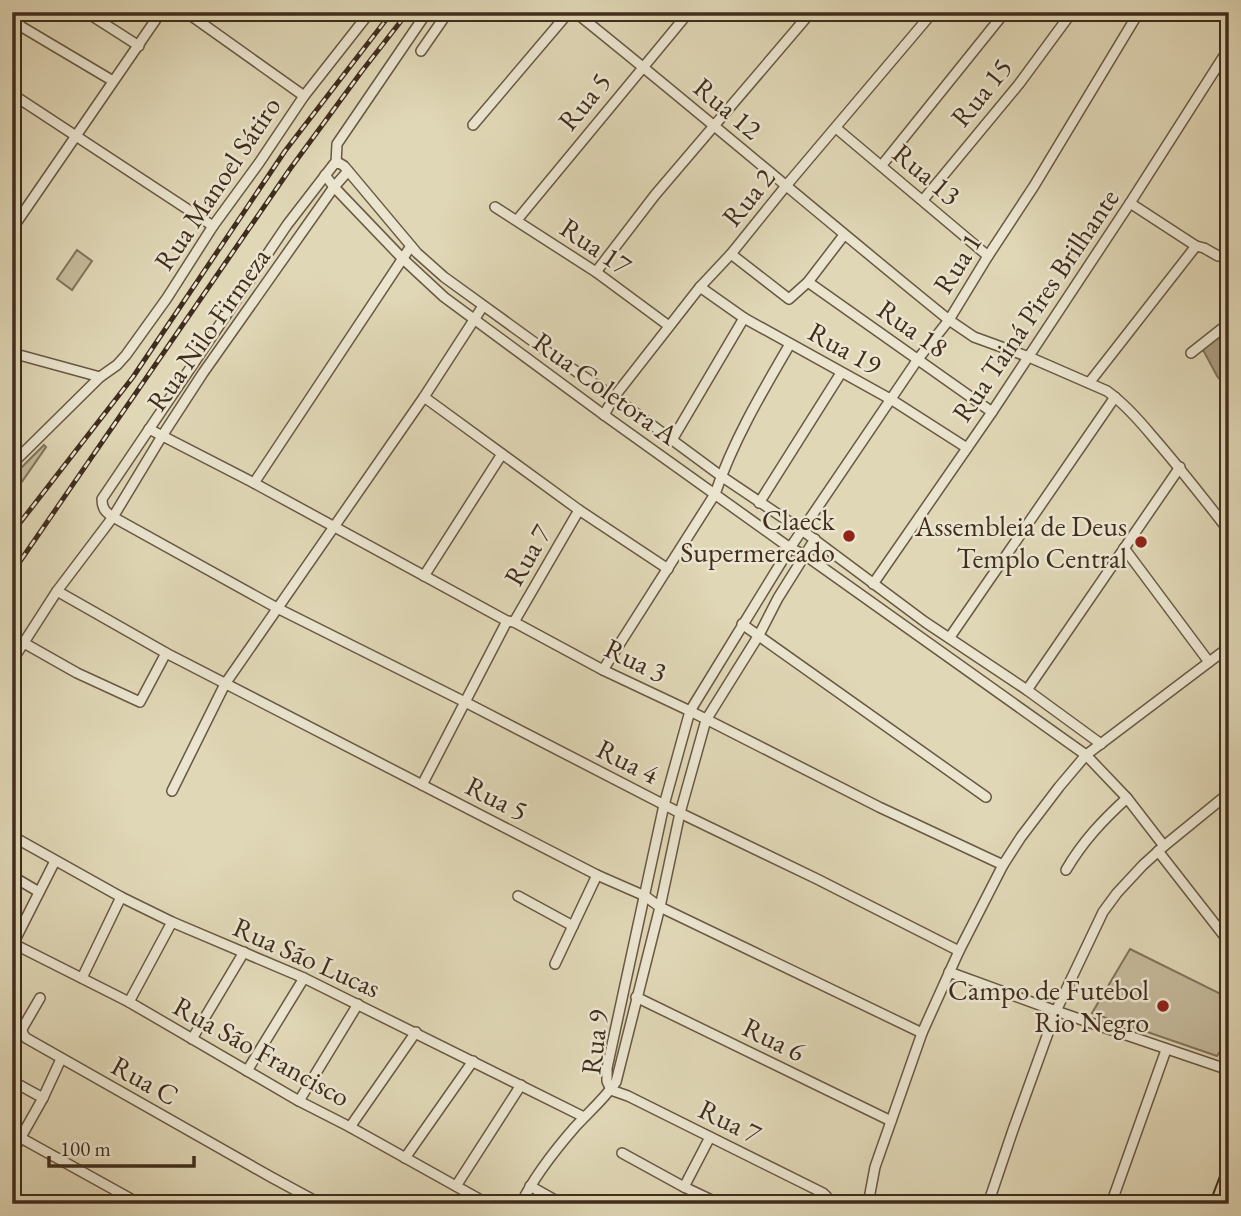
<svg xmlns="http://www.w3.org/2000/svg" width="1241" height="1216" font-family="'EB Garamond',serif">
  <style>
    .green { fill: #c5ba9c; stroke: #82745c; stroke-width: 2 }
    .water { fill: #aa9d82; stroke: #80705a; stroke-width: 2 }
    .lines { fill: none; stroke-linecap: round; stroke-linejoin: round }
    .minor-casing { stroke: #685843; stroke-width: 12 }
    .primary-casing { stroke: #402d1d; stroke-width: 18 }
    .minor { stroke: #ebe5d0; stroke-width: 9 }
    .primary { stroke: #e0d7b6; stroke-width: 14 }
    .rail-casing { stroke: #402d1d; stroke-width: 5 }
    .rail { stroke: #ebe5d0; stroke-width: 2.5; stroke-dasharray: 8; stroke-linecap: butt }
    .poi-dot { fill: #8f2418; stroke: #ebe5d0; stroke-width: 2.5 }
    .labels { text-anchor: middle; stroke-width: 5; stroke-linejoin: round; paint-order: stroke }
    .street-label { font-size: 28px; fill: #402d1d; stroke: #ebe5d0 }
    .poi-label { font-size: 28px; fill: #402d1d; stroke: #ebe5d0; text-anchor: end }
  </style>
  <rect width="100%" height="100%" fill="#e0d7b6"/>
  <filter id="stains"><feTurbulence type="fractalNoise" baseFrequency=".00286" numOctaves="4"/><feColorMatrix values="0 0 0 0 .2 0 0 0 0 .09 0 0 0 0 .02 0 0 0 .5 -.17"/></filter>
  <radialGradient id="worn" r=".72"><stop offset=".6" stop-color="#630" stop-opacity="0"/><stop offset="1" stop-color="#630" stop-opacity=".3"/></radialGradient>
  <g class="green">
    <path d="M 77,250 L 92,261 L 72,290 L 57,279 Z"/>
    <path d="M 44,445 L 46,447 L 12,496 L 12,477 Z"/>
    <path d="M 1130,949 L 1229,998 L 1229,1038 L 1217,1056 L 1092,1013 Z"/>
  </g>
  <path class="water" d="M 1217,335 L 1229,337 L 1229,391 L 1217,376 L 1202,348 Z"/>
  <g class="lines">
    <g class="minor-casing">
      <g id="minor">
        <path d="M 86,12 L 139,46"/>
        <path d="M 186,12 L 304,96"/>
        <path d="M 575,12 C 701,113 823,218 949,320 L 974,337 L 1029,357 L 1107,391 C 1125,404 1139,420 1153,437 C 1180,468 1204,499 1229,531"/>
        <path d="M 1222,12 L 1229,17"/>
        <path d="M 12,21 L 113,81"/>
        <path d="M 12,32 L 25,12"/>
        <path d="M 421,51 L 448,12"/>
        <path d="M 12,94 L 213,226"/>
        <path d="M 473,125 L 569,12"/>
        <path d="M 836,128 L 988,256"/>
        <path d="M 336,163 L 337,144 L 427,12"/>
        <path d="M 882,165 L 1005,12"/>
        <path d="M 325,175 L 334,187 L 402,258 L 444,297 L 604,415 L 790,548 L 805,555 L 1086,755 L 1127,798 L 1164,846"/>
        <path d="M 923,200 L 1019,84 L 1072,12"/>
        <path d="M 1130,203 L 1196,246 L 1204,248 L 1218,256"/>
        <path d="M 495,207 L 596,272 L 669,326"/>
        <path d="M 517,220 L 689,12"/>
        <path d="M 12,229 L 161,12"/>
        <path d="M 731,254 L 789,299 L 808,282 L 844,235"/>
        <path d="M 596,272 L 655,195 L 811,12"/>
        <path d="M 808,282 L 992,412"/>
        <path d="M 700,287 L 744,318 L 892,400 L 967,448"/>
        <path d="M 12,353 L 100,377"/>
        <path d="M 1191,353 L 1229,323"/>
        <path d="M 1089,383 L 1196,246"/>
        <path d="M 424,397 L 579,510 L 668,569"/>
        <path d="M 604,415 L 614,397 L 700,287 L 731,254 L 785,187 L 933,12"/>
        <path d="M 149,429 L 254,483 L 507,621 L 514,622 L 603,670 L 690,711 L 879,807 L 1003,865"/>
        <path d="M 672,440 L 744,318"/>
        <path d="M 12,464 L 100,377 L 117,365 L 126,355 L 167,298 L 213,226 L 259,163 L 304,96 L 370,12"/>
        <path d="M 254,483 L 411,246"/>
        <path d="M 759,503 L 841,373"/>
        <path d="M 1124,548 L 1209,662"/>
        <path d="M 424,576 L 502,454"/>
        <path d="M 873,584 L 992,412 L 1130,203 L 1229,48"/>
        <path d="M 57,591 L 166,653 L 597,875 L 645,896 L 660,907 L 922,1033"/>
        <path d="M 514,622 L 579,510"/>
        <path d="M 742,624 L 986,797"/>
        <path d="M 950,637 L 1115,397"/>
        <path d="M 24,643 L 77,673 L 140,702 L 166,653"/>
        <path d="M 12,661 L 57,591 L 113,517 L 162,436 L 203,373 L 334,187 L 348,171"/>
        <path d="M 603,670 L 715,494 C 733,441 762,392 790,344"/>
        <path d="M 1027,690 L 1180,467"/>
        <path d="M 422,785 L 507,621"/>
        <path d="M 172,791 L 225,684 L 424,397 L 483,306"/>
        <path d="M 12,836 L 121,897 L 172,922 L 304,978 L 584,1117"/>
        <path d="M 1158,851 L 1229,942"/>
        <path d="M 1066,870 C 1083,841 1102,821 1127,798"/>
        <path d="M 12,876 L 39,892"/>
        <path d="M 518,896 L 573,926"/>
        <path d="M 12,943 L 129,1002 L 299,1101 L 350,1127 L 488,1204"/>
        <path d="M 13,944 L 55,861"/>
        <path d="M 959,951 L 817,879 L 680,813 L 465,702 L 277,608 L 113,517 C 105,512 102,508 102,499 L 287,225 L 334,164 L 339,163 L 344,166 L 417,253 L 444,277 L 549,353 L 614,397 L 721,476 L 803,531 L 925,622 L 1027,690 L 1101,744"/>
        <path d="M 555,964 L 597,875"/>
        <path d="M 949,972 L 1056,1011 L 1229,1070"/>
        <path d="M 82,978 L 121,897"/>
        <path d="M 636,997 L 891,1121"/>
        <path d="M 40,998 L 22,1029 L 23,1034 L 26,1038 L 271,1177 L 321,1204"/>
        <path d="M 129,1002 L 172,922"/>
        <path d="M 192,1039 L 244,952"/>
        <path d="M 247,1071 L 304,978"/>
        <path d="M 12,1081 L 43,1098"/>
        <path d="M 611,1090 L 607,1081 L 607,1068 L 664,805 L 690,711 L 790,548 L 918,359 L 949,320 L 988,256 L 1034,186 L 1139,12"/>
        <path d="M 611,1090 L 628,1096 L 823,1193 L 827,1197 L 827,1204"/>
        <path d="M 299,1101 L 358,1004"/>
        <path d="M 350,1127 L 416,1032"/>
        <path d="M 21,1138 L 140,1204"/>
        <path d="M 12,1153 L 43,1098 L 61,1059"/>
        <path d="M 622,1153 L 684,1187 L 720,1204"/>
        <path d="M 405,1158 L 473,1061"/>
        <path d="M 456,1186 L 521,1085"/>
        <path d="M 530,1186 L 562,1204"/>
        <path d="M 684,1187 L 710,1137"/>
        <path d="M 521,1204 C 534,1176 555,1150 575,1127 C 589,1112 604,1099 616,1082 L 660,907 L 680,813 L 706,720 L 759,635 L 778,598 L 815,539"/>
        <path d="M 868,1204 L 875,1167 L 922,1033 L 959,951 L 1003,865 L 1021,837 L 1059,787 L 1086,755 L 1229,647"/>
        <path d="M 988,1204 L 1013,1130 L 1056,1011 L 1103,912 L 1117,893 L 1143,865 L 1164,846 L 1229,793"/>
        <path d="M 1111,1204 L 1166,1050"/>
      </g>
    </g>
    <g class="primary-casing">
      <path id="primary" d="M 1218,1204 L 1229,1175"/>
    </g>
    <use href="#minor" class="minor"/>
    <use href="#primary" class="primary"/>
    <g class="rail-casing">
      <g id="rail">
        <path d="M 12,533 L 133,377 L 285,151 L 392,12"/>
        <path d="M 12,573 L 290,169 L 362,71 L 408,12"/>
      </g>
    </g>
    <use href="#rail" class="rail"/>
  </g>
  <g class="poi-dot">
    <circle cx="849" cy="536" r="7"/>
    <circle cx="1141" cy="542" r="7"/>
    <circle cx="1163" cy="1006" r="7"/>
  </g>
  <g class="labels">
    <g class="street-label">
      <text transform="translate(981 92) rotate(-51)" y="10">Rua 15</text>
      <text transform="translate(584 101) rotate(-51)" y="10">Rua 5</text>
      <text transform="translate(728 108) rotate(40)" y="10">Rua 12</text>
      <text transform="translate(927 174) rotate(40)" y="10">Rua 13</text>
      <text transform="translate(217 183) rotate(-56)" y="10">Rua Manoel Sátiro</text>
      <text transform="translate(748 197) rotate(-51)" y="10">Rua 2</text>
      <text transform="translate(596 246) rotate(34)" y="10">Rua 17</text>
      <text transform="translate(957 263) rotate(-58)" y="10">Rua 1</text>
      <text transform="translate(1035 305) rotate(-56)" y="10">Rua Tainá Pires Brilhante</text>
      <text transform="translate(913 328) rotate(35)" y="10">Rua 18</text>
      <text transform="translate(208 329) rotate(-55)" y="10">Rua Nilo Firmeza</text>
      <text transform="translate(845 348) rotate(29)" y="10">Rua 19</text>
      <text transform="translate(606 388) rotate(36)" y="10">Rua Coletora A</text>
      <text transform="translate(527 555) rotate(-60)" y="10">Rua 7</text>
      <text transform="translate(636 660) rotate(26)" y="10">Rua 3</text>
      <text transform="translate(628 761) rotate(27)" y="10">Rua 4</text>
      <text transform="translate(497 798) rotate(27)" y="10">Rua 5</text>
      <text transform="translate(307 957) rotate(24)" y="10">Rua São Lucas</text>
      <text transform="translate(774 1039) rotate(26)" y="10">Rua 6</text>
      <text transform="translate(594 1042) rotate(-83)" y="10">Rua 9</text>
      <text transform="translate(262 1051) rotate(29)" y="10">Rua São Francisco</text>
      <text transform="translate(145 1080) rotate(29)" y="10">Rua C</text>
      <text transform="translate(730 1121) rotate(26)" y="10">Rua 7</text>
    </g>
    <g class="poi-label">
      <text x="835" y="530">Claeck<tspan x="835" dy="32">Supermercado</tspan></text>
      <text x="1127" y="536">Assembleia de Deus<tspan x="1127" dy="32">Templo Central</tspan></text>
      <text x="1149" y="1000">Campo de Futebol<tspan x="1149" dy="32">Rio Negro</tspan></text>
    </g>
  </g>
  <rect width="1241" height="1216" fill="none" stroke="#e0d7b6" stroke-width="42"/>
  <rect x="14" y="14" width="1213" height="1188" fill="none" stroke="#402d1d" stroke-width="3.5"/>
  <rect x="21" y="21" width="1199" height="1174" fill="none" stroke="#402d1d" stroke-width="2"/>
  <path d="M49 1156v10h145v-10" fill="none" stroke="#402d1d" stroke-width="3.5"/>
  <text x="60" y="1156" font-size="21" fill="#402d1d" stroke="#ebe5d0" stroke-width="5" paint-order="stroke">100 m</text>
  <rect width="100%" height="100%" filter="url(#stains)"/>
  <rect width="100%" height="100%" fill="url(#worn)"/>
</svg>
